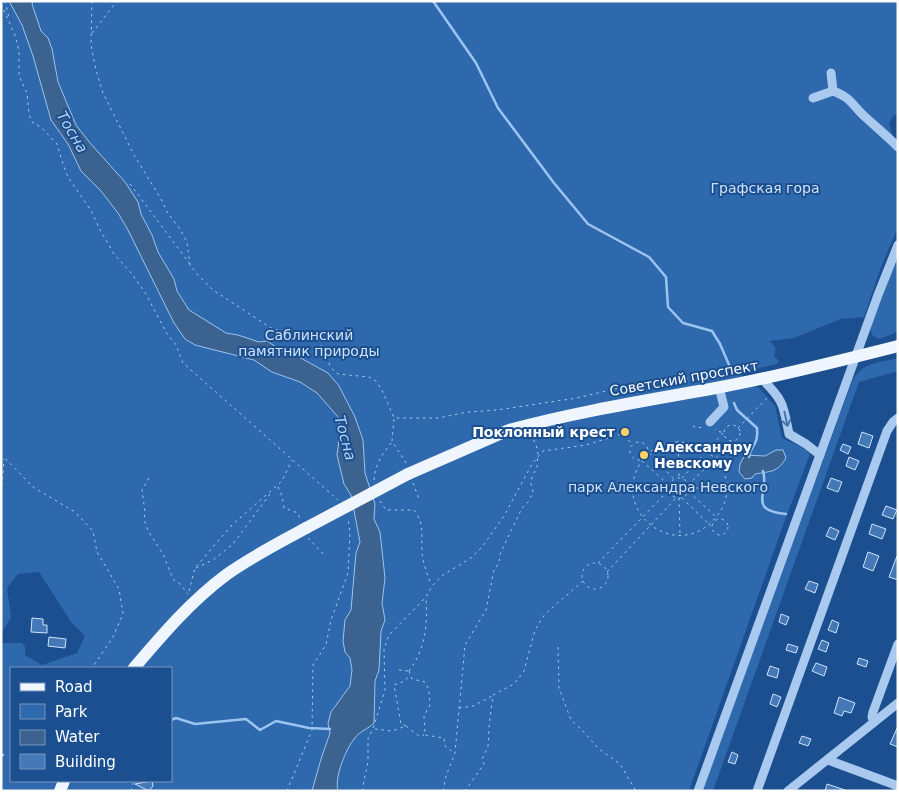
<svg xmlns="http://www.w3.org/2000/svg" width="899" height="792" font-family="'DejaVu Sans',sans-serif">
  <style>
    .green { fill: #2e69ad; fill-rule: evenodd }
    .water { fill: #3c6290; stroke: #9cc4f0 }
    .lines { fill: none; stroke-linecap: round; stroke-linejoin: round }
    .stream { stroke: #9cc4f0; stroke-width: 2.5 }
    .building { fill: #4478b7; stroke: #cfe3fa }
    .path { stroke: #a9c9ee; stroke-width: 1; stroke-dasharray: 2.5 4; stroke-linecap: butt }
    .minor { stroke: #a9c9ee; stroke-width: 9 }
    .major { stroke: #f0f6ff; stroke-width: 12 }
    .major-bridge { stroke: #f0f6ff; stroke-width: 12 }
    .oneway { stroke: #4674ac }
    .poi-dot { fill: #ffd166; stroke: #1b4f8f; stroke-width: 2 }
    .labels { text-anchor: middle; stroke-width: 4; stroke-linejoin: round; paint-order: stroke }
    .park-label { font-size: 14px; fill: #cfe3fa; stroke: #1b4f8f }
    .street-label { font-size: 14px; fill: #fff; stroke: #1b4f8f }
    .poi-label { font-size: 14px; font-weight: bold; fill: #fff; stroke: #1b4f8f; text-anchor: end }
    .water-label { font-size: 15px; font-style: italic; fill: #b5d3f5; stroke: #1b4f8f }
  </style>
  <rect width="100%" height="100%" fill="#1b4f8f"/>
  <g class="green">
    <path d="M 1,1 L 898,1 L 898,114 L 893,116 L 889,124 L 895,142 L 884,135 L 898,151 L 898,227 L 879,272 L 864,317 L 841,319 L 794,338 L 770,341 L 776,348 L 774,356 L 779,361 L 777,364 L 739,373 L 760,389 L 775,406 L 782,438 L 805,449 L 810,454 L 785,520 L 689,791 L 1,791 L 1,643 L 22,643 L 25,646 L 25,655 L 42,665 L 77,653 L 85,636 L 71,622 L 39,572 L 18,574 L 7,588 L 11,617 L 1,634 ZM 11,668 L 171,668 L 171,781 L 11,781 Z"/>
    <path d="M 898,251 L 898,330 L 893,334 L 879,339 L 872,335 L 870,327 Z"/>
    <path d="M 898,358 L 898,371 L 859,382 L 713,791 L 702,791 L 853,379 C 864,362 879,363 898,358 Z"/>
  </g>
  <g class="water">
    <path d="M 9,1 L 33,1 L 32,4 L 41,31 L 48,38 L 52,49 L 58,82 L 76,125 L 90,143 L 125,182 L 138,202 L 141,214 L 152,235 L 158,252 L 174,279 L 177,291 L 189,310 L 226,333 L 238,335 L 259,342 L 267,341 L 288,355 L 297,356 L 328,373 L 339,386 L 355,417 L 363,440 L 365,473 L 375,504 L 374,519 L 380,532 L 385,578 L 382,603 L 385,620 L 381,631 L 379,670 L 375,681 L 374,723 C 368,729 360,731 355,738 C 346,748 334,778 338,791 L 312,791 L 321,759 L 330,733 L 328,723 L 331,712 L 350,686 L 352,670 L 350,658 L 345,652 L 343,641 L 345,620 L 351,610 L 356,553 L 360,542 L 351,495 L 344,484 L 337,455 L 340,433 L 339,418 L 317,393 L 300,382 L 272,372 L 254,360 L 195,345 L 185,339 L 174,323 L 128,230 L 118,213 L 101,191 L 81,171 L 68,144 L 51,120 L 33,56 L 22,25 Z"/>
    <path d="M 776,450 L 783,450 L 786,458 C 777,473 771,471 755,474 L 752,478 L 745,479 L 739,472 L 740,464 L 745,455 L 765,456 Z"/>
  </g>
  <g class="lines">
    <g class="stream">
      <path d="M 433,1 L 476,63 L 498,108 L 554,183 L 588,224 L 649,257 L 666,277 L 668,307 L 683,323 L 712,331 L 720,344 L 733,374"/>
      <path d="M 734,403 L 737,410 L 757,428 C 759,446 750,445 749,457"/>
      <path d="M 763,471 C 770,493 746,510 786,514"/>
      <path d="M 171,720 L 176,718 L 195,724 L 246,719 L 260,730 L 276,721 L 309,728 L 330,729"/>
      <path d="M 1,755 L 3,755"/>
    </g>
  </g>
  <g class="building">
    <path d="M 862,432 L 873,436 L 869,448 L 858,444 Z"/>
    <path d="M 843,444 L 851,447 L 848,454 L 840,450 Z"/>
    <path d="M 849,457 L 859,461 L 855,470 L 846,466 Z"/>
    <path d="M 831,478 L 842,482 L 838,492 L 827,488 Z"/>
    <path d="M 886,506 L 897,510 L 893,519 L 882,515 Z"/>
    <path d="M 872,524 L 886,529 L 882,539 L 869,534 Z"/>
    <path d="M 830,527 L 839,531 L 835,540 L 826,536 Z"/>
    <path d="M 868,552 L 879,556 L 873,571 L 863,567 Z"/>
    <path d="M 897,556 L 898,556 L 898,580 L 889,577 Z"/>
    <path d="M 809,581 L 818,584 L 815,593 L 805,589 Z"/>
    <path d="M 781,614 L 789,617 L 786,625 L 779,622 Z"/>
    <path d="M 32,618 L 43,619 L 43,625 L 47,625 L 47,633 L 31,632 Z"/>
    <path d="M 832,620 L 839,623 L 836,633 L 828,630 Z"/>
    <path d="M 49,637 L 66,639 L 65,648 L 48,646 Z"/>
    <path d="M 822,640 L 829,643 L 826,652 L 818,649 Z"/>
    <path d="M 788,644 L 798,647 L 796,653 L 786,650 Z"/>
    <path d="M 859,658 L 868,661 L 866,667 L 857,664 Z"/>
    <path d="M 816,663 L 827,667 L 824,676 L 812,671 Z"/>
    <path d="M 770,666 L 779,669 L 777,678 L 767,675 Z"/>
    <path d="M 773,694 L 781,697 L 777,707 L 770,704 Z"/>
    <path d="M 839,697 L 855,703 L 851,713 L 844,711 L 842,716 L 834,713 Z"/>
    <path d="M 898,726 L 898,747 L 890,744 Z"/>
    <path d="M 802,736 L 811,739 L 808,746 L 799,743 Z"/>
    <path d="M 732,752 L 738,755 L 735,764 L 728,762 Z"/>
    <path d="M 152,781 L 153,786 L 149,791 L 135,784 Z"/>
    <path d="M 827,784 L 845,790 L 844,791 L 825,791 Z"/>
  </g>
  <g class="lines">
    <g class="path">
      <path d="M 5,1 L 9,18"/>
      <path d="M 92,1 L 91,45 L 96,70 L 103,93 L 134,155 L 161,199 L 167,212 L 180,229 L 187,242 L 190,265 L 197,274 L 213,290 L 271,328 L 282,332 L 303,332 L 312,333 L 320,343 L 331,368 L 338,374 L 369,377 L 376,381 L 382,390 L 394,418"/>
      <path d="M 1,4 L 15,35 L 19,51 L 19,76 L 27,93 L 29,114 L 32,122 L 42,128 L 57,144 L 64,167 L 68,177 L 92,212 L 99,228 L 114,254 L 132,274 L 146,294 L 166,332 L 176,345 L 183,363 L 338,500"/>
      <path d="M 92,33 L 117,1"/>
      <path d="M 130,184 L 190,264"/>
      <circle cx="732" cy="433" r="8"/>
      <path d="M 693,426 L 697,428 L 703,427"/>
      <path d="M 738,428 L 767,398"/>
      <path d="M 678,441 L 679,477"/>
      <circle cx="639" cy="451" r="9"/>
      <path d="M 649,453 L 674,479"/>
      <path d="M 1,454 L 33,487 L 75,512 L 93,531 L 97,552 L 119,589 L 123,614 L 113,637 L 92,668"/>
      <path d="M 643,459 C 606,510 677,565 716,517 C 752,474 692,417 647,454"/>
      <path d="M 642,461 L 669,485"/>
      <path d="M 406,463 L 392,441 L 394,418 L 438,418 L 468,412 L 497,410 L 577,398 L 664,377 L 681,377 L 696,380"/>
      <path d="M 149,478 L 142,490 L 145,512 L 144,519 L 148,531 L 163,554 L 173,579 L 180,584 L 188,594"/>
      <path d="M 682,478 L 724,432 L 720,432 L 715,429"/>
      <circle cx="679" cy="488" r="10"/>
      <path d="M 374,480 C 375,465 382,454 392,442"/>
      <path d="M 413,483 L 419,499"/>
      <path d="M 688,485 L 728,446 L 731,441"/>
      <path d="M 278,487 L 282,496 L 284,508 L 298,513 L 300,519"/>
      <path d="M 689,488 L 725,488"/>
      <path d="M 632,489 L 668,488"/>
      <path d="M 689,492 L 715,516"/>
      <path d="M 679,498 L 680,534"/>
      <path d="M 682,498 L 711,526"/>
      <path d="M 1,499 L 4,459"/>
      <path d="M 380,501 L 386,510 L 414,510 C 425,524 421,535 422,551 C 422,562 428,575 431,585"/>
      <circle cx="720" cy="527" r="8"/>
      <path d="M 308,538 L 326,557"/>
      <path d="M 598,563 L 666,493 L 670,491"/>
      <circle cx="595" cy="576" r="13"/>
      <path d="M 196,568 L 213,560 L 233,544 L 270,494"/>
      <path d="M 607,572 L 677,497"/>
      <path d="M 189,591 L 195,568 L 232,525 L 282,481 L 292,460"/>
      <path d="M 558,647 L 559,688 L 571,720 L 582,730 L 599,749 L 620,764 L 636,791"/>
      <path d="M 399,670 L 408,671"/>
      <path d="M 409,671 L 412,679 L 425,682 L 429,690 L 430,705 L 424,716 L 425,735 L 444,738 L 445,746 L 454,753"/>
      <path d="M 409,671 C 425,650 428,624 426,599"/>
      <path d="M 459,708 L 473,706 L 492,696"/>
      <path d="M 406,726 L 401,724 L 394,685 L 405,681 L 410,674"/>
      <path d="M 375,729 L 392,731 L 406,726 L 419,736 L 424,735"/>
      <path d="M 131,791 L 134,781"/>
      <path d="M 287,791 L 312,730 L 313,665 L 326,645 L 331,620 L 348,573 L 350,533 L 348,519"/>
      <path d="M 362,791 L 368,762 L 368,738 L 373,729 L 385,690 L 384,649 L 389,635 L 426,597 L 432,586 L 443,575 L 471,558 L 482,547 L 504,516 L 532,464 L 543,451 L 586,445 L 622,434 L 632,444"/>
      <path d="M 443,791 L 446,776 L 455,753 L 465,645 L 486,610 L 494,570 L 499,563 L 500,554 L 522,508 L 529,501 L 533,492 L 531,484 L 532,477 L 537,467 L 538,450 L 532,436"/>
      <path d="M 465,791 L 484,764 L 482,759 L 488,747 L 489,727 L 493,695 L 514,684 L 524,671 L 535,630 L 545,614 L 583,581"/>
    </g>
    <g class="minor">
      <path d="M 831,73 L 833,91 C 851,98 850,102 863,115 C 875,126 887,136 898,147"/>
      <path d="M 813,98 L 833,91"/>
      <path d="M 762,379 C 784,401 783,404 789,434 L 806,444 L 820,455"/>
      <path d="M 710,422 L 724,407 L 719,387"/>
      <path d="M 874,722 L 872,717 L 873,712 L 898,644"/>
      <path d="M 828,760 L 898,786"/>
      <path d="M 698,791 L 878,295 L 898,245"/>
      <path d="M 757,791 L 887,431 L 893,422 L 898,418"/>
      <path d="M 788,791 L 898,703"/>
    </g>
    <g class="major">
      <path d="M 408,474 L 509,430 C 579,411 650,400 721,387 C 780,376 839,361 898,346"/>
      <path d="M 134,668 C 162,635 191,601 226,575 C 251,557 279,543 306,528"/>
      <path d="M 60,791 L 64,781"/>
    </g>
    <path class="major-bridge" d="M 306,528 L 408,474"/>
  </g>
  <defs><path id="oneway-shaft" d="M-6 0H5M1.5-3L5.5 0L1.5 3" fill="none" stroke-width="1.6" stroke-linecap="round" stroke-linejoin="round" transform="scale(1.25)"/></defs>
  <use class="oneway" href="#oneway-shaft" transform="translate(786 419) rotate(78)"/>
  <g class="poi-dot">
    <circle cx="625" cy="432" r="5"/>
    <circle cx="644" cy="455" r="5"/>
  </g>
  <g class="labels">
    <g class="park-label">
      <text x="765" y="193">Графская гора</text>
      <text x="309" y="340">Саблинский<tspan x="309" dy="16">памятник природы</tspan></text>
      <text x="668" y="492">парк Александра Невского</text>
    </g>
    <g class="street-label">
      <text transform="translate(684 378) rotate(-10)" y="5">Советский проспект</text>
    </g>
    <g class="poi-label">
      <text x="615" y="437">Поклонный крест</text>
      <text x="654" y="452" text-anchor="start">Александру<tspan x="654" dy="16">Невскому</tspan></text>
    </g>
    <g class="water-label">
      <text transform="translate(72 132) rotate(59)" y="5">Тосна</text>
      <text transform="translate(345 438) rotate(75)" y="5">Тосна</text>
    </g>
  </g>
  <rect width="899" height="792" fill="none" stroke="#ffffff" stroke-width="5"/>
  <rect x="10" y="667" width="162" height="115" fill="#1b4f8f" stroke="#7695bc"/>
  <rect x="20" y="683" width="25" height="8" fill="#f0f6ff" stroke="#7695bc"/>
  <text x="55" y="692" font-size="15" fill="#ffffff">Road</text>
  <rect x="20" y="704" width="25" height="15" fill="#2e69ad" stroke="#7695bc"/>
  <text x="55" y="717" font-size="15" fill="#ffffff">Park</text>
  <rect x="20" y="730" width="25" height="15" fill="#3c6290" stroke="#7695bc"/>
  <text x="55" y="742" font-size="15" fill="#ffffff">Water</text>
  <rect x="20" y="754" width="25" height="15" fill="#4478b7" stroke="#7695bc"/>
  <text x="55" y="767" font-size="15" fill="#ffffff">Building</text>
</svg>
